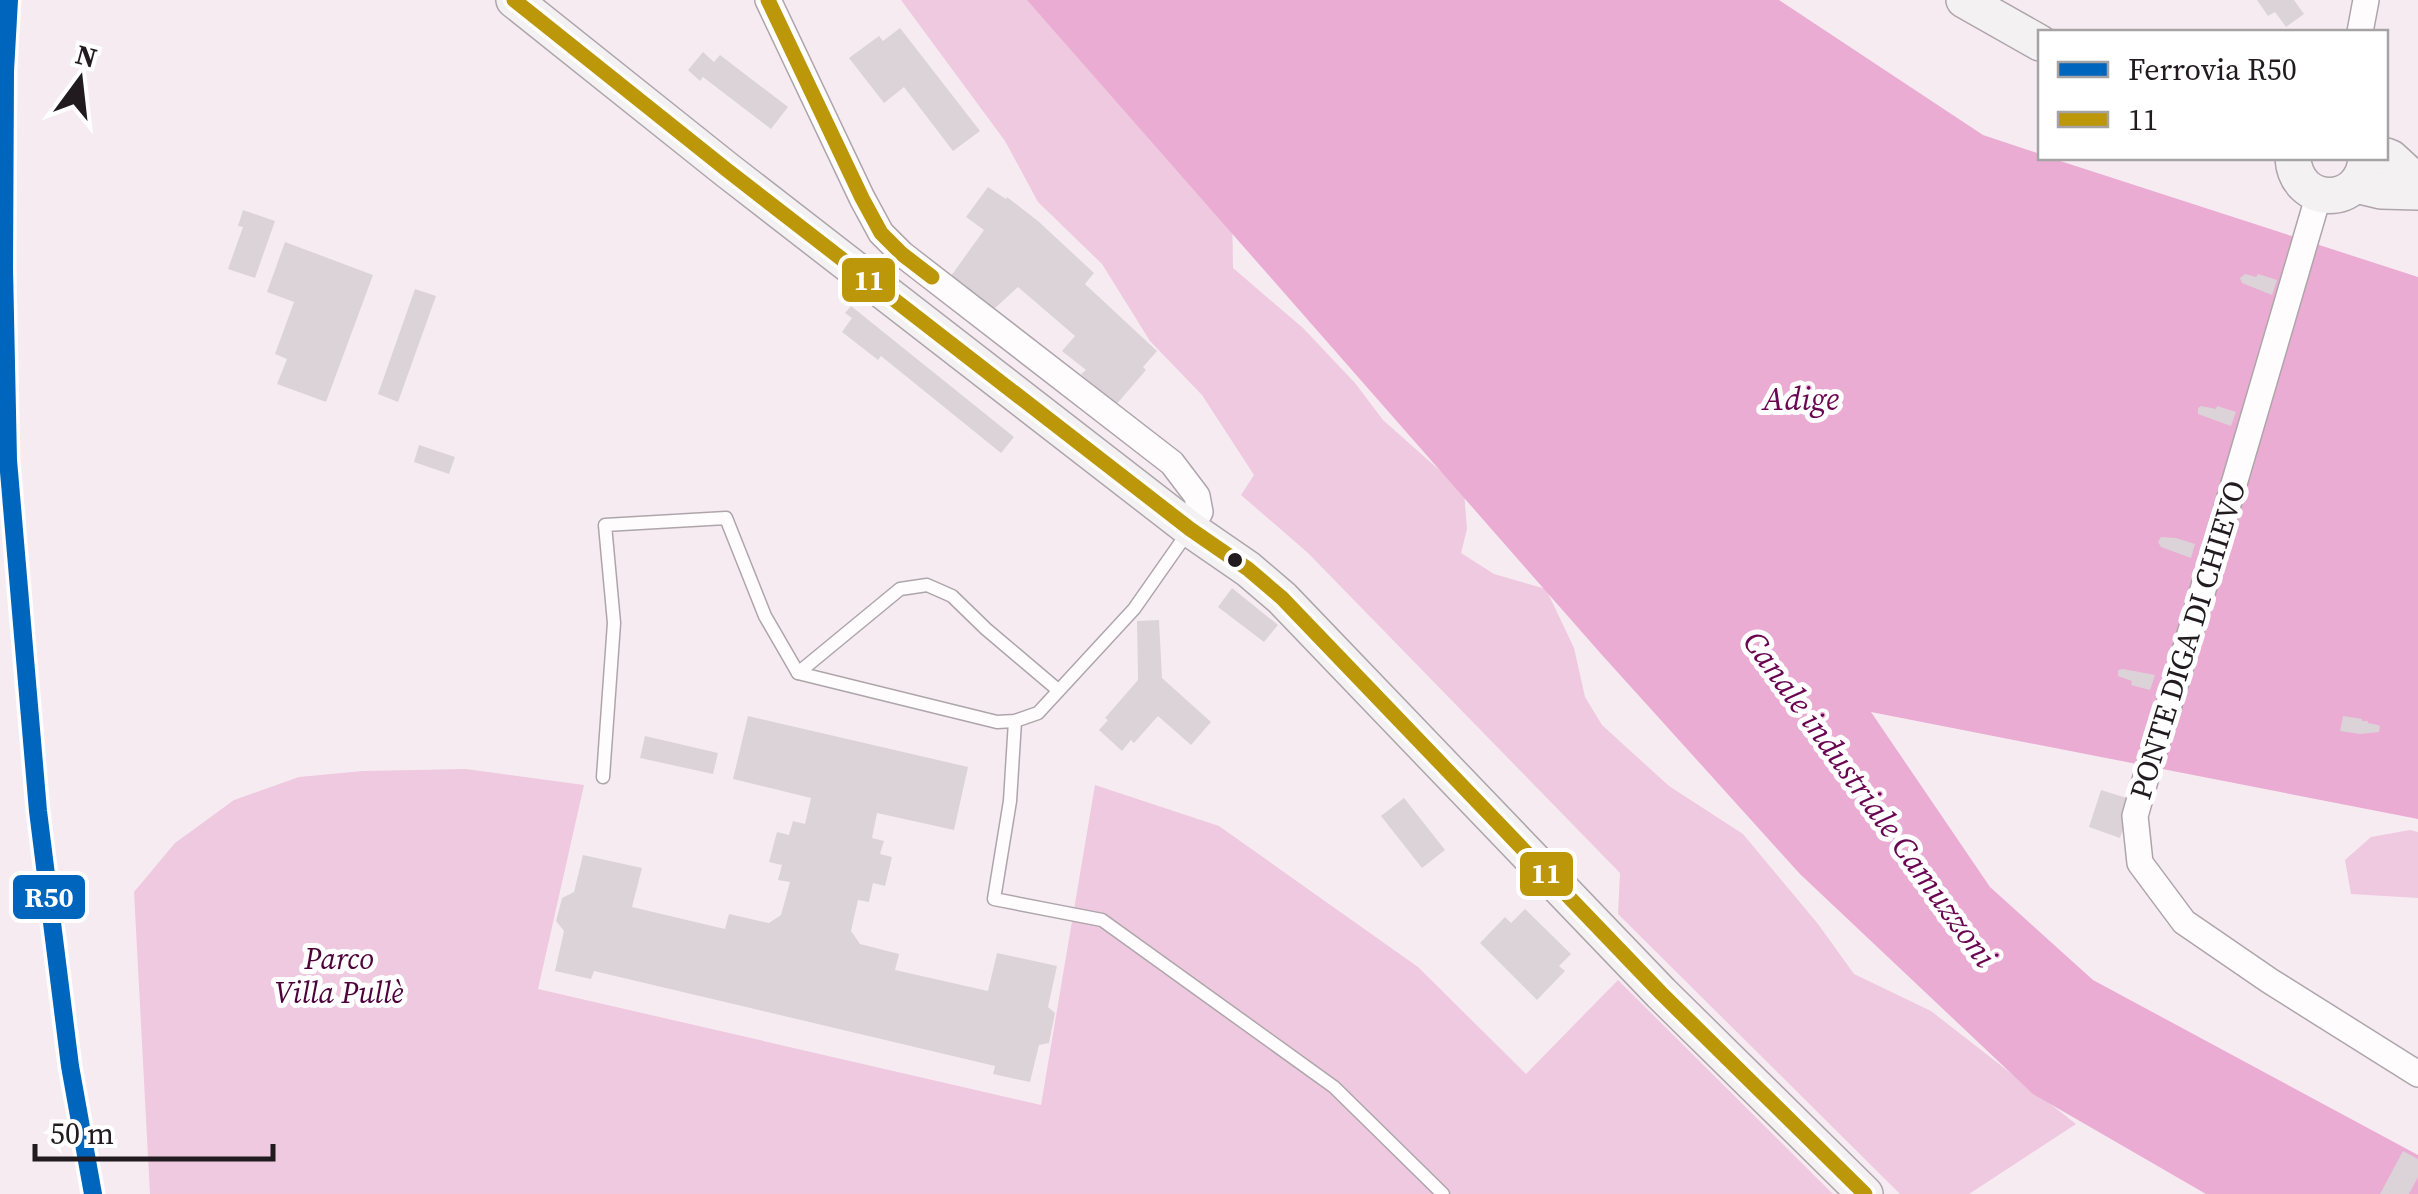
<svg xmlns="http://www.w3.org/2000/svg" width="2418" height="1194" font-family="'Source Serif 4',serif">
  <style>
    .green { fill: #eec9e0 }
    .water { fill: #eaacd3 }
    .building { fill: #dcd3d8 }
    .lines { fill: none; stroke-linecap: round; stroke-linejoin: round }
    .lane-casing { stroke: #aea5aa; stroke-width: 15 }
    .street-casing { stroke: #aea5aa; stroke-width: 28 }
    .secondary-casing { stroke: #aea5aa; stroke-width: 38 }
    .lane { stroke: #fefcfd; stroke-width: 12 }
    .street { stroke: #fefcfd; stroke-width: 25 }
    .secondary { stroke: #f4f1f3; stroke-width: 35 }
    .bus-1-casing { stroke: #fff; stroke-width: 22 }
    .bus-1 { stroke: #bc9709; stroke-width: 15 }
    .rail-1-casing { stroke: #fff; stroke-width: 25 }
    .rail-1 { stroke: #0065bd; stroke-width: 18 }
    .bus-dot { fill: #211a1e; stroke: #fff; stroke-width: 4 }
    .labels { text-anchor: middle; stroke-width: 10; stroke-linejoin: round; paint-order: stroke }
    .street-label { font-size: 30px; fill: #211a1e; stroke: #fff }
    .park-label { font-size: 30px; font-style: italic; fill: #4d033a; stroke: #fff }
    .water-label { font-size: 32px; font-style: italic; fill: #6a0551; stroke: #fff }
    .line-badge { stroke: #fff; stroke-width: 4 }
    .badge-label { font-size: 28px; text-anchor: middle; font-weight: bold; fill: #fff }
  </style>
  <rect width="100%" height="100%" fill="#f7ebf2"/>
  <g class="green">
    <path d="M 901,0 L 1105,0 L 1232,205 L 1233,268 L 1303,328 L 1355,383 L 1383,420 L 1464,492 L 1467,529 L 1461,553 L 1494,574 L 1546,589 L 1574,648 L 1585,697 L 1602,725 L 1669,786 L 1743,834 L 1818,924 L 1854,974 L 1931,1011 L 2076,1124 L 1969,1194 L 1900,1194 L 1618,914 L 1620,873 L 1308,553 L 1241,495 L 1254,475 L 1202,395 L 1150,341 L 1102,264 L 1038,202 L 1005,141 Z"/>
    <path d="M 466,769 L 584,785 L 538,989 L 1041,1105 L 1095,785 L 1219,826 L 1418,967 L 1526,1074 L 1618,980 L 1833,1194 L 150,1194 L 134,892 L 175,843 L 234,800 L 299,777 L 363,771 Z"/>
    <path d="M 2410,830 L 2418,832 L 2418,898 L 2351,894 L 2345,860 L 2371,837 Z"/>
  </g>
  <path class="water" d="M 1027,0 L 1779,0 L 1983,135 L 2040,154 L 2040,158 L 2051,158 L 2418,277 L 2418,819 L 1871,712 L 1990,887 L 2093,980 L 2418,1155 L 2418,1194 L 2206,1194 L 2033,1094 L 1800,874 L 1602,655 Z"/>
  <g class="building">
    <path d="M 2257,0 L 2294,0 L 2304,14 L 2286,27 L 2275,12 L 2268,16 Z"/>
    <path d="M 900,28 L 980,131 L 953,151 L 904,87 L 884,103 L 849,58 L 879,36 L 883,41 Z"/>
    <path d="M 703,52 L 714,62 L 720,55 L 788,107 L 771,129 L 703,77 L 700,81 L 688,70 Z"/>
    <path d="M 988,187 L 1006,199 L 1007,197 L 1038,221 L 1094,273 L 1085,284 L 1157,351 L 1143,367 L 1146,370 L 1115,406 L 1081,374 L 1086,370 L 1062,351 L 1075,336 L 1018,287 L 994,309 L 951,276 L 984,230 L 966,217 Z"/>
    <path d="M 243,210 L 275,221 L 255,278 L 228,269 L 243,227 L 238,226 Z"/>
    <path d="M 285,242 L 373,275 L 326,402 L 277,384 L 287,359 L 275,354 L 294,302 L 267,292 Z"/>
    <path d="M 2245,274 L 2256,277 L 2258,274 L 2277,280 L 2272,295 L 2242,283 L 2240,278 Z"/>
    <path d="M 415,289 L 436,296 L 398,402 L 378,394 Z"/>
    <path d="M 851,306 L 1014,437 L 1001,453 L 881,356 L 878,360 L 842,332 L 852,318 L 845,313 Z"/>
    <path d="M 2201,406 L 2216,409 L 2217,406 L 2236,412 L 2231,426 L 2198,414 L 2198,408 Z"/>
    <path d="M 419,445 L 455,457 L 449,474 L 414,462 Z"/>
    <path d="M 2161,537 L 2176,538 L 2195,544 L 2191,558 L 2161,547 L 2158,542 Z"/>
    <path d="M 1232,588 L 1278,625 L 1264,642 L 1218,607 Z"/>
    <path d="M 1159,620 L 1162,678 L 1211,722 L 1191,745 L 1158,716 L 1134,743 L 1131,740 L 1122,751 L 1099,730 L 1108,720 L 1105,718 L 1138,680 L 1137,621 Z"/>
    <path d="M 2123,669 L 2155,675 L 2150,690 L 2131,685 L 2132,681 L 2118,676 L 2118,670 Z"/>
    <path d="M 748,716 L 968,767 L 954,830 L 877,813 L 872,838 L 884,841 L 880,854 L 892,857 L 885,886 L 873,883 L 869,902 L 858,900 L 851,931 L 860,944 L 899,954 L 895,970 L 988,991 L 997,953 L 1057,966 L 1048,1007 L 1055,1013 L 1049,1043 L 1039,1045 L 1030,1082 L 993,1074 L 995,1066 L 594,971 L 591,979 L 555,971 L 564,931 L 556,921 L 562,898 L 574,892 L 583,855 L 642,868 L 632,907 L 725,929 L 729,914 L 769,923 L 781,915 L 790,882 L 778,880 L 782,865 L 769,862 L 777,832 L 789,835 L 793,821 L 805,824 L 811,798 L 733,779 Z"/>
    <path d="M 2343,716 L 2362,719 L 2362,721 L 2368,721 L 2368,723 L 2378,725 L 2380,726 L 2379,732 L 2360,734 L 2340,731 Z"/>
    <path d="M 645,736 L 718,753 L 713,774 L 640,758 Z"/>
    <path d="M 2101,790 L 2133,800 L 2120,838 L 2089,827 Z"/>
    <path d="M 1404,798 L 1445,850 L 1422,868 L 1381,816 Z"/>
    <path d="M 1525,909 L 1571,954 L 1559,966 L 1565,971 L 1537,1000 L 1480,943 L 1505,917 L 1511,923 Z"/>
    <path d="M 2403,1151 L 2418,1159 L 2418,1177 L 2409,1194 L 2380,1194 Z"/>
  </g>
  <g class="lines">
    <g class="lane-casing">
      <g id="lane">
        <path d="M 1058,690 L 986,629 L 952,596 L 927,585 L 900,589 L 798,673 L 997,722 L 1015,721 L 1038,713 L 1134,609 L 1188,532"/>
        <path d="M 1015,721 L 1010,801 L 994,899 L 1102,920 L 1334,1087 L 1443,1194"/>
        <path d="M 603,777 L 614,623 L 605,525 L 726,518 L 765,616 L 798,673"/>
      </g>
    </g>
    <g class="street-casing">
      <g id="street">
        <path d="M 768,0 L 862,198 L 881,233 L 902,254 L 1172,463 L 1197,496 L 1200,512 L 1190,529"/>
        <path d="M 2360,32 L 2366,0"/>
        <path d="M 2319,194 L 2173,692 L 2148,770 L 2135,816 L 2140,863 L 2184,922 L 2270,981 L 2418,1074"/>
      </g>
    </g>
    <g class="secondary-casing">
      <g id="secondary">
        <path d="M 514,0 L 727,170 L 1190,529 L 1248,569 L 1282,598 L 1661,993 L 1865,1194"/>
        <path d="M 1964,0 L 2040,43"/>
        <path d="M 2386,156 L 2391,158 L 2418,183"/>
        <path d="M 2293,158 C 2296,208 2363,208 2366,158"/>
        <path d="M 2356,185 L 2381,191 L 2418,192"/>
      </g>
    </g>
    <use href="#lane" class="lane"/>
    <use href="#street" class="street"/>
    <use href="#secondary" class="secondary"/>
    <g class="bus-1-casing">
      <g id="bus-1">
        <path d="M 514,0 L 727,170 L 1190,529 L 1248,569 L 1282,598 L 1661,993 L 1865,1194"/>
        <path d="M 768,0 L 862,198 L 881,233 L 902,254 L 932,277"/>
      </g>
    </g>
    <use href="#bus-1" class="bus-1"/>
    <g class="rail-1-casing">
      <path id="rail-1" d="M 9,0 L 5,71 L 4,268 L 8,460 L 38,811 L 70,1066 L 93,1194"/>
    </g>
    <use href="#rail-1" class="rail-1"/>
  </g>
  <circle class="bus-dot" cx="1235" cy="560" r="9"/>
  <g class="labels">
    <g class="street-label">
      <text transform="translate(2188 640) rotate(-73)" y="10">PONTE DIGA DI CHIEVO</text>
    </g>
    <g class="park-label">
      <text x="339" y="969">Parco<tspan x="339" dy="34">Villa Pullè</tspan></text>
    </g>
    <g class="water-label">
      <text x="1801" y="410">Adige</text>
      <text transform="translate(1870 799) rotate(54)" y="11">Canale industriale Camuzzoni</text>
    </g>
  </g>
  <g class="line-badge">
    <rect x="840" y="256" width="57" height="48" rx="10" fill="#bc9709"/>
    <rect x="1518" y="850" width="57" height="48" rx="10" fill="#bc9709"/>
    <rect x="11" y="873" width="76" height="48" rx="10" fill="#0065bd"/>
  </g>
  <g class="badge-label">
    <text x="869" y="290">11</text>
    <text x="1546" y="883">11</text>
    <text x="49" y="907">R50</text>
  </g>
  <rect x="2038" y="30" width="350" height="130" fill="#ffffff" stroke="#a6a3a5" stroke-width="2.5"/>
  <rect x="2058" y="62" width="50" height="15" fill="#0065bd" stroke="#a6a3a5" stroke-width="2.5"/>
  <text x="2128" y="80" font-size="30" fill="#211a1e">Ferrovia R50</text>
  <rect x="2058" y="112" width="50" height="15" fill="#bc9709" stroke="#a6a3a5" stroke-width="2.5"/>
  <text x="2128" y="130" font-size="30" fill="#211a1e">11</text>
  <g transform="translate(80 80) rotate(15)" stroke="#ffffff" stroke-width="8" paint-order="stroke">
  <path d="M0-8L18 38L0 25L-18 38Z" fill="#211a1e"/>
  <text y="-15" font-size="28" font-weight="bold" text-anchor="middle" fill="#211a1e">N</text>
  </g>
  <path d="M35 1144v15h238v-15" fill="none" stroke="#211a1e" stroke-width="5"/>
  <text x="50" y="1144" font-size="30" fill="#211a1e" stroke="#ffffff" stroke-width="8" paint-order="stroke">50 m</text>
</svg>
